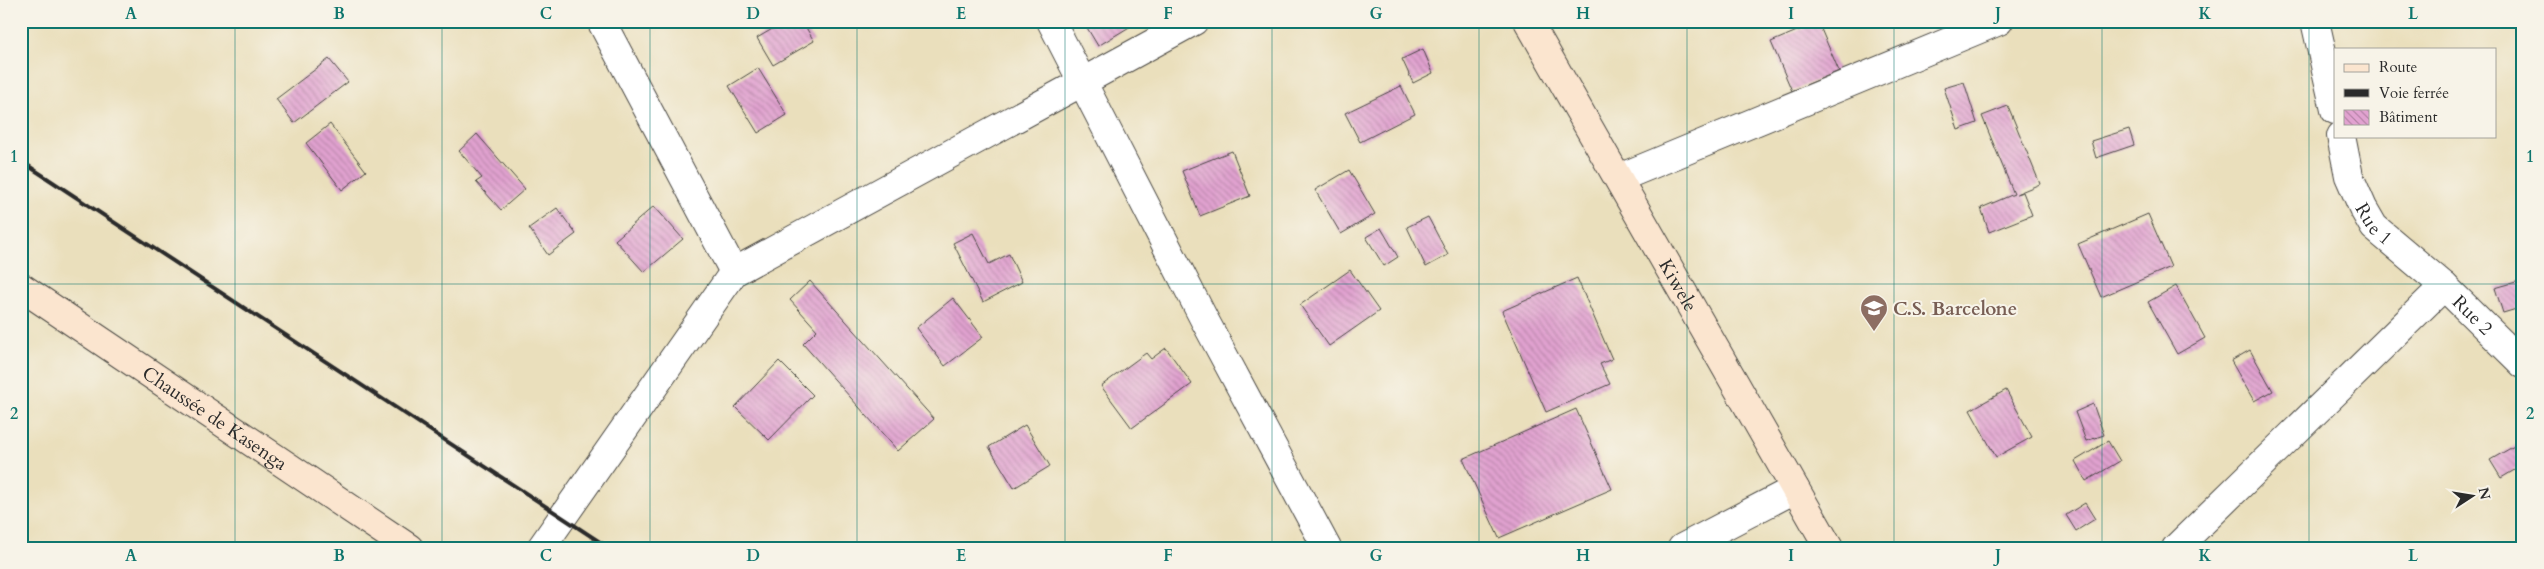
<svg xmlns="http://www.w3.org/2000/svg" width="2544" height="569" font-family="Cardo,serif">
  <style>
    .building { fill: url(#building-back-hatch) }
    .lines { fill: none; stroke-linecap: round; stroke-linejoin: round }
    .street-casing { stroke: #484641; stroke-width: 30 }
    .secondary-casing { stroke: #484641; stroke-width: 30 }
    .street { stroke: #fff; stroke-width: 28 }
    .secondary { stroke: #fbe5cf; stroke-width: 28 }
    .rail { stroke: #2b2b2b; stroke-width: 4 }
    .grid { fill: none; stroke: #0f766e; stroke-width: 1; stroke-opacity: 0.55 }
    .labels { text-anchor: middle; stroke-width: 4; stroke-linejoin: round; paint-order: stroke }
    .street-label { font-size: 19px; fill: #2b2b2b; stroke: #f7f3e8 }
    .education-label { font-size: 19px; font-weight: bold; fill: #785e54; stroke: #f7f3e8; text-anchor: start }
    .neatline { fill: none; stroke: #0f766e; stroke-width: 2 }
    .grid-label { font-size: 16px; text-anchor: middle; font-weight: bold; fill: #0f766e }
  </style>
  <defs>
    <pattern id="building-back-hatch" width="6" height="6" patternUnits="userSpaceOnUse" patternTransform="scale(1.25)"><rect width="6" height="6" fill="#e1a2d0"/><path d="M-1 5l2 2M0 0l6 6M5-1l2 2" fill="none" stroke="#b784a9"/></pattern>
  </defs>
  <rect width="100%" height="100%" fill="#f7f3e8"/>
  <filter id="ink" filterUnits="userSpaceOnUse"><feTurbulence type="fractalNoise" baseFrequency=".02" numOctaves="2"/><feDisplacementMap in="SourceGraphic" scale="10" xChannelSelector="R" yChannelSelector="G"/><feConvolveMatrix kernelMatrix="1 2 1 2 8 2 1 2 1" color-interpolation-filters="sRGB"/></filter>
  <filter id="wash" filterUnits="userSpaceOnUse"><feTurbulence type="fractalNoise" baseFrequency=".0096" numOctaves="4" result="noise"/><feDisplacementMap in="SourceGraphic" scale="20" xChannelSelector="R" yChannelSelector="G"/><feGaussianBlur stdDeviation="1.12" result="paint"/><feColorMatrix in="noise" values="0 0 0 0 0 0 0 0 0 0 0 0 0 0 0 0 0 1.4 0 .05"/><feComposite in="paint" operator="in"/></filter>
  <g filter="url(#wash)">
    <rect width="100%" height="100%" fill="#eadfbc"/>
    <g id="blocks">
      <g class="building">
        <path d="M 786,21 L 802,21 L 814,41 L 773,65 L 757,38 Z"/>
        <path d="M 1083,21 L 1128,21 L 1131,26 L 1098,46 Z"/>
        <path d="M 1818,22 L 1839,71 L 1792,91 L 1771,42 Z"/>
        <path d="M 1423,49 L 1433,73 L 1413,83 L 1402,59 Z"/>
        <path d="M 329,59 L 348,82 L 294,123 L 276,99 Z"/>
        <path d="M 758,68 L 787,115 L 758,133 L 729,86 Z"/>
        <path d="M 1964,82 L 1977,123 L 1958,130 L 1944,88 Z"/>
        <path d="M 1401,86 L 1415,114 L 1360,142 L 1345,113 Z"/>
        <path d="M 2008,106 L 2040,184 L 2016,194 L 2023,192 L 2032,215 L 1989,232 L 1981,208 L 2014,194 L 1982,116 Z"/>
        <path d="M 330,124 L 366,171 L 342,190 L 306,143 Z"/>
        <path d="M 2129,129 L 2134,145 L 2096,158 L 2091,141 Z"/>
        <path d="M 477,134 L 525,189 L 501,210 L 476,182 L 482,178 L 459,151 Z"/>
        <path d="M 1232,151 L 1250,196 L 1200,216 L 1182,171 Z"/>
        <path d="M 1349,170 L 1375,214 L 1341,234 L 1315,190 Z"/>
        <path d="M 654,206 L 683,239 L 644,272 L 615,240 Z"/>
        <path d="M 557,208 L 576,234 L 548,255 L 529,228 Z"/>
        <path d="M 2148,214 L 2171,267 L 2101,297 L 2078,244 Z"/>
        <path d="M 1428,217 L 1448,255 L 1426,267 L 1407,227 Z"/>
        <path d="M 1381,228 L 1398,257 L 1384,266 L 1366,237 Z"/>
        <path d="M 973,233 L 989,264 L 1009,254 L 1022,282 L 983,302 L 953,243 Z"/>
        <path d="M 1350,270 L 1379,311 L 1329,346 L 1300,305 Z"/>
        <path d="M 1577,278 L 1612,359 L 1600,364 L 1610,384 L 1546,412 L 1502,311 Z"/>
        <path d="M 2523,280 L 2523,307 L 2503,313 L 2495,288 Z"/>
        <path d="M 810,281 L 934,419 L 898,451 L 803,344 L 817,330 L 790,300 Z"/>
        <path d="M 2176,286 L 2205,338 L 2177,354 L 2148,302 Z"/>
        <path d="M 953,298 L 983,337 L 945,366 L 916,328 Z"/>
        <path d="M 1166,348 L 1192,384 L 1132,428 L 1101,386 L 1146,353 L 1151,359 Z"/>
        <path d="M 2250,350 L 2273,391 L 2254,401 L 2231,361 Z"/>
        <path d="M 779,361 L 813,395 L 769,440 L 735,407 Z"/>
        <path d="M 2006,390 L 2032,437 L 1996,457 L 1970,410 Z"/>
        <path d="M 2093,404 L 2104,435 L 2086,441 L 2075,412 Z"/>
        <path d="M 1576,409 L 1612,489 L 1499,538 L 1463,459 Z"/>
        <path d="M 1025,425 L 1050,466 L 1014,488 L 989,447 Z"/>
        <path d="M 2108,441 L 2120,461 L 2086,481 L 2075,461 Z"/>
        <path d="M 2523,441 L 2523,465 L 2501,478 L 2490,460 Z"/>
        <path d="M 2085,503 L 2095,519 L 2076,531 L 2066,515 Z"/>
      </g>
    </g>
  </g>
  <g filter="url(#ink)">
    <use href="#blocks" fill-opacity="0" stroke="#484641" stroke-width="1"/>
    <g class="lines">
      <g class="street-casing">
        <g id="street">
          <path d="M 601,21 L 734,272"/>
          <path d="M 1051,21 L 1204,319 L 1327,548"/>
          <path d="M 2315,21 L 2335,110"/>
          <path id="s1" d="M 2341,136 L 2349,176 L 2363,208 L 2374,227 L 2444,286 L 2523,364"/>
          <path d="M 1619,178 L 1999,21"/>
          <path d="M 541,548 L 734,272 L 1194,21"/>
          <path d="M 1682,548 L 1795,489"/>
          <path d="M 2176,548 L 2444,286"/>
        </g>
      </g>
      <g class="secondary-casing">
        <g id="secondary">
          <path id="s2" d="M 1528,21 L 1829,548"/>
          <path id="s3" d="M 21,287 L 409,548"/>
        </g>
      </g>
      <use href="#street" class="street"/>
      <use href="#secondary" class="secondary"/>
      <path class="rail" d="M 21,161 L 609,548"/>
    </g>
  </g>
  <path class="grid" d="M 235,21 L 235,548M 442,21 L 442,548M 650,21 L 650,548M 857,21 L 857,548M 1065,21 L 1065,548M 1272,21 L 1272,548M 1479,21 L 1479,548M 1687,21 L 1687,548M 1894,21 L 1894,548M 2102,21 L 2102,548M 2309,21 L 2309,548M 21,284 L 2523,284"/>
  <defs>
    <g id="school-pin" transform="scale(1.4375)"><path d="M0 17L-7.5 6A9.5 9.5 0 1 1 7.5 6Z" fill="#8d6e63" stroke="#f7f3e8"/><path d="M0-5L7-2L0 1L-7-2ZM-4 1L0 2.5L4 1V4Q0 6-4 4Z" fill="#fff"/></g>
  </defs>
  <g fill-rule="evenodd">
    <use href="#school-pin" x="1874" y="308"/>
  </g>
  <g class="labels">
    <g class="street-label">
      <text dy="7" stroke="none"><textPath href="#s1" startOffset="95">Rue 1</textPath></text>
      <text dy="7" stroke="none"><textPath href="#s2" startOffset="304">Kiwele</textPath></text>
      <text dy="7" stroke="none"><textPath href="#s1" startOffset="230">Rue 2</textPath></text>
      <text dy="7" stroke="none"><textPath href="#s3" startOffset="234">Chaussée de Kasenga</textPath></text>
    </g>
    <g class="education-label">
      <text x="1893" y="315">C.S. Barcelone</text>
    </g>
  </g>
  <rect width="2544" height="569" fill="none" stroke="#f7f3e8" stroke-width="55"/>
  <rect x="2334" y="48" width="162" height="90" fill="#f7f3e8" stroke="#a5a39c"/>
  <rect x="2344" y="64" width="25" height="8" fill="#fbe5cf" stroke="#a5a39c"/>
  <text x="2379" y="72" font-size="15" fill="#2b2b2b">Route</text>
  <rect x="2344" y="89" width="25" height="8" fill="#2b2b2b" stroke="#a5a39c"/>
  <text x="2379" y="98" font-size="15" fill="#2b2b2b">Voie ferrée</text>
  <rect x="2344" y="110" width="25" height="15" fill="url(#building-back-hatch)" stroke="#a5a39c"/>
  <text x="2379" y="122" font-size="15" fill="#2b2b2b">Bâtiment</text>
  <g transform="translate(2472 496) rotate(78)" stroke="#f7f3e8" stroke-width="4" paint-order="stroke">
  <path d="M0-4L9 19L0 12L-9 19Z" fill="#2b2b2b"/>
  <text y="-8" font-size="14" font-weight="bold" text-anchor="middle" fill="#2b2b2b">N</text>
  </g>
  <rect x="28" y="28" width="2488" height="514" class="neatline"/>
  <g class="grid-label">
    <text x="131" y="19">A</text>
    <text x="339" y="19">B</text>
    <text x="546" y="19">C</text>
    <text x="753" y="19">D</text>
    <text x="961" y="19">E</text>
    <text x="1168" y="19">F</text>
    <text x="1376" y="19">G</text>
    <text x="1583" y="19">H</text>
    <text x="1791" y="19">I</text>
    <text x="1998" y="19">J</text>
    <text x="2205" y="19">K</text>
    <text x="2413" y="19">L</text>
    <text x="14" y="162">1</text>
    <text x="2530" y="162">1</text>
    <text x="14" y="419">2</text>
    <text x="2530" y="419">2</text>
    <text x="131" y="561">A</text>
    <text x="339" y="561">B</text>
    <text x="546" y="561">C</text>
    <text x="753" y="561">D</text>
    <text x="961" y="561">E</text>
    <text x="1168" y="561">F</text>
    <text x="1376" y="561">G</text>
    <text x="1583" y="561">H</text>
    <text x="1791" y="561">I</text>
    <text x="1998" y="561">J</text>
    <text x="2205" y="561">K</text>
    <text x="2413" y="561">L</text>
  </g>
</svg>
